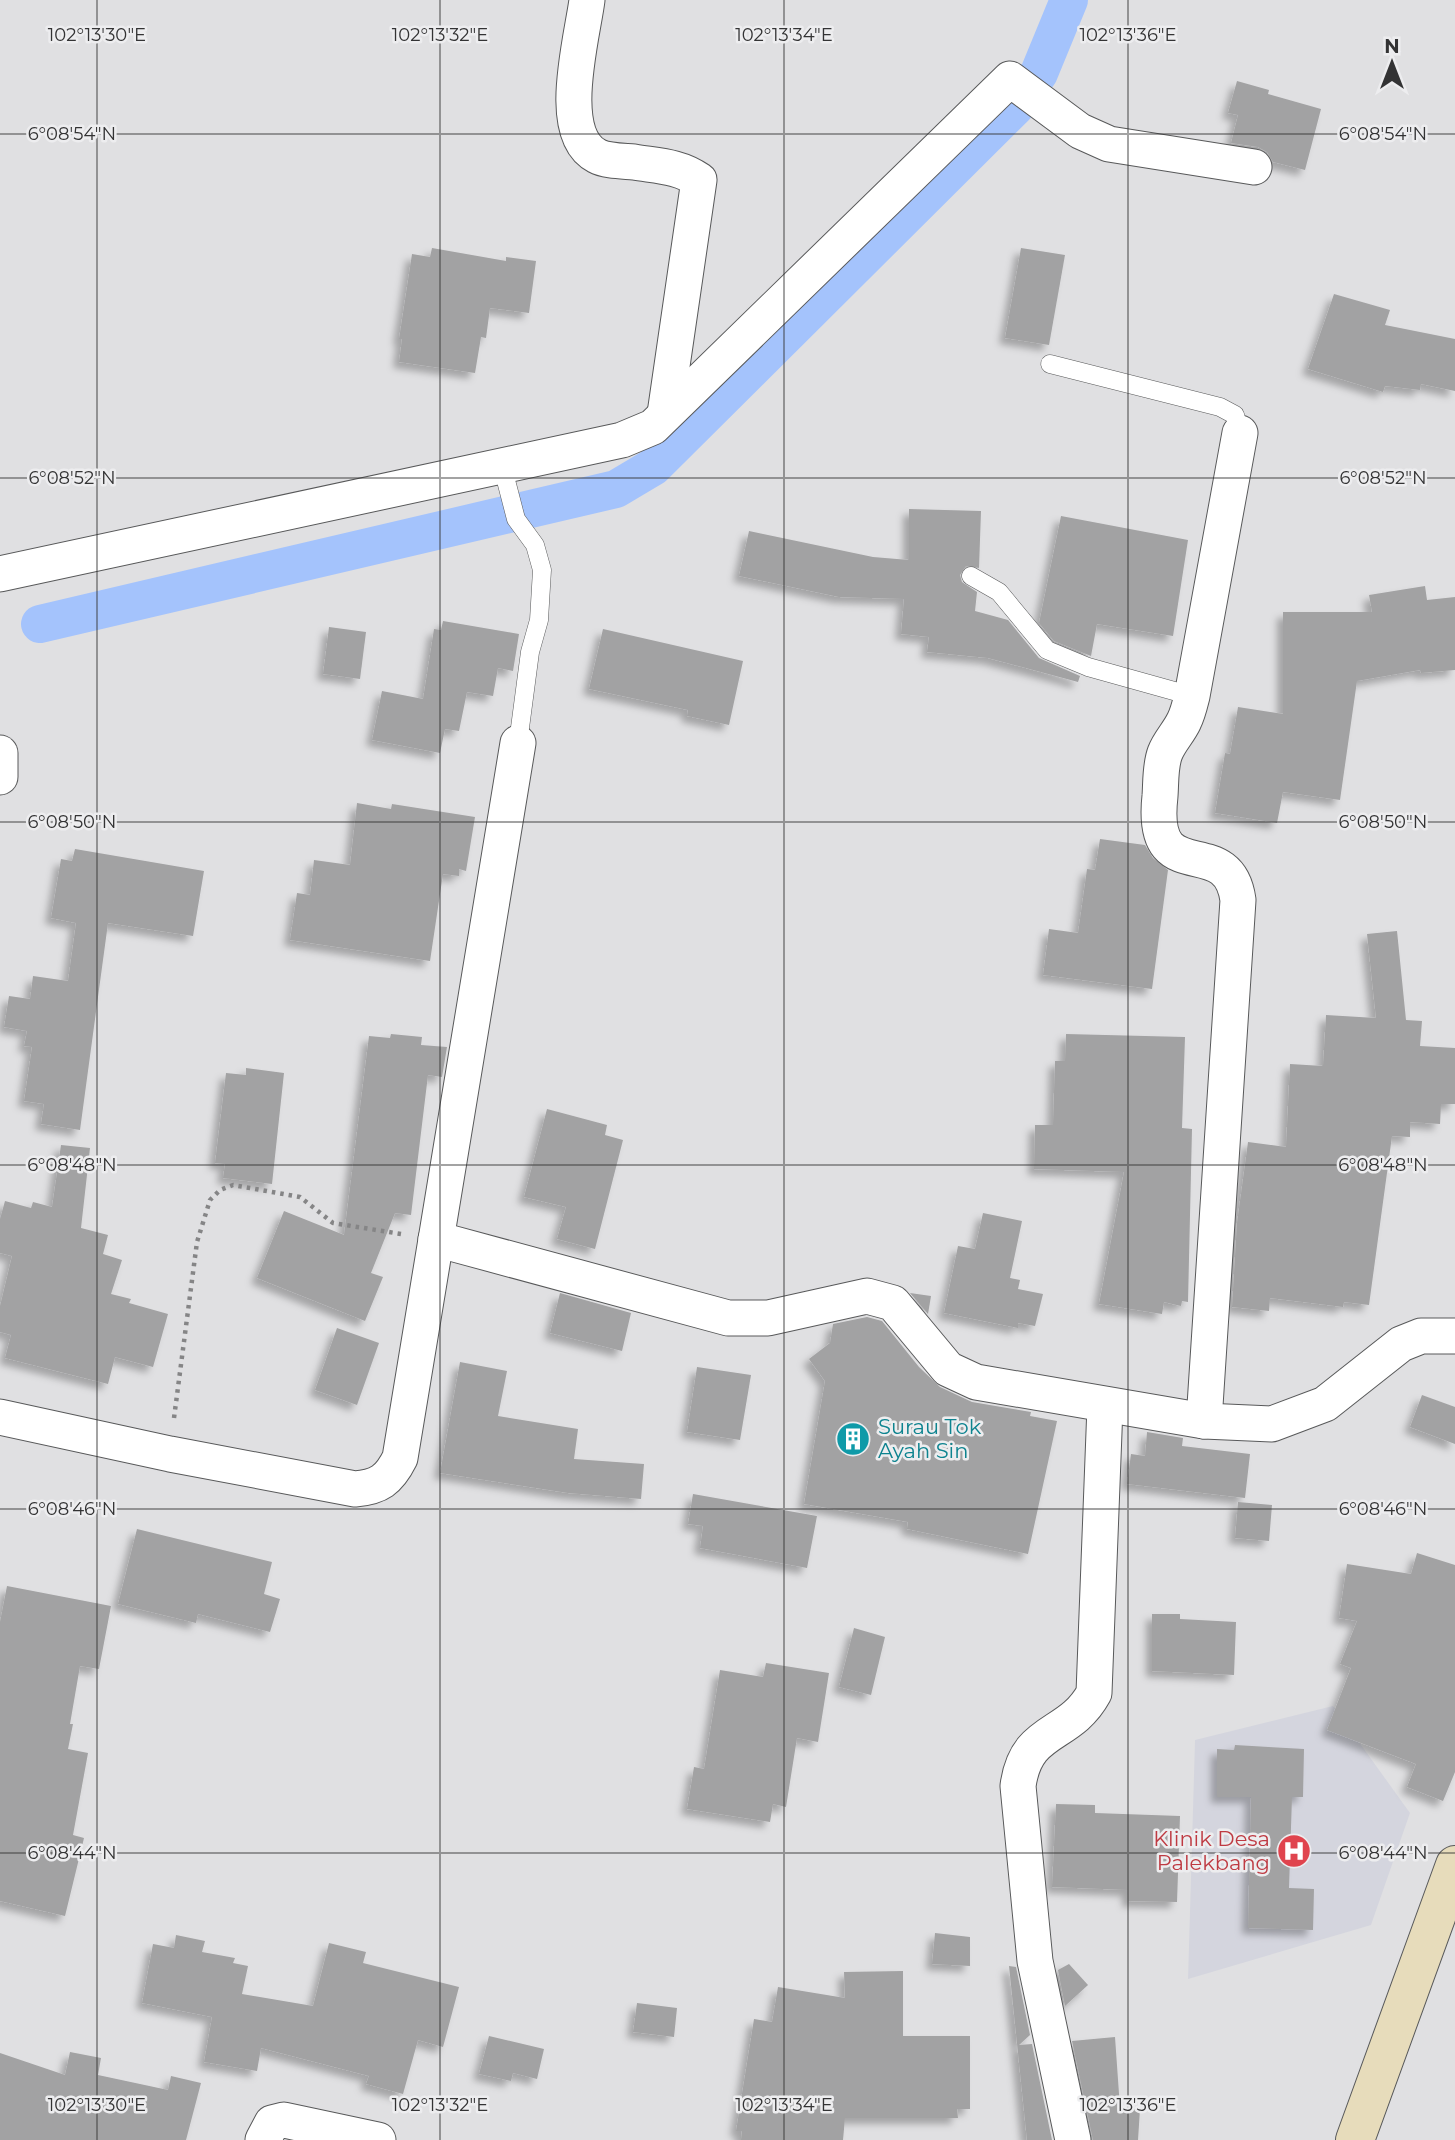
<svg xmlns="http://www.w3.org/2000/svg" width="1455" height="2140" font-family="Montserrat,sans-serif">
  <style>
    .built { fill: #d4d5de }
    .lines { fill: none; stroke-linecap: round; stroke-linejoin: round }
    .canal { stroke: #a4c3fc; stroke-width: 38 }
    .building { fill: #a2a2a3; filter: url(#shadow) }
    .lane-casing { stroke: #58595a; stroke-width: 19 }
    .street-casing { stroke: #58595a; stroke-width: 37 }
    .secondary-casing { stroke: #58595a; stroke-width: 40 }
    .path { stroke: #858586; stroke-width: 4.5; stroke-dasharray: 3.5 5; stroke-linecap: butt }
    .lane { stroke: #fff; stroke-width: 18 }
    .street { stroke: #fff; stroke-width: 35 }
    .secondary { stroke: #e7dcbb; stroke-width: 38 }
    .ticks { fill: none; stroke: #333334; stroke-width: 2; stroke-opacity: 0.45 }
    .labels { text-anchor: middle; stroke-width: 5; stroke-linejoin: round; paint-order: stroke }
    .culture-label { font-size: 21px; fill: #0d838f; stroke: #ededef; text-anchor: start }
    .health-label { font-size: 21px; fill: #be3a42; stroke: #ededef; text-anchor: end }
    .ticks-label { font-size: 18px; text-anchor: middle; fill: #333334; stroke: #ededef; stroke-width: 5; stroke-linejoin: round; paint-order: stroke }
  </style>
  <defs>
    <filter id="shadow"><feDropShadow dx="-6" dy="6" stdDeviation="3.5" flood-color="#0004"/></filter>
  </defs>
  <rect width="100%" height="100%" fill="#e0e0e2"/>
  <path class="built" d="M 1333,1706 L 1410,1813 L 1371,1925 L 1188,1979 L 1195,1740 Z"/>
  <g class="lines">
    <path class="canal" d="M 40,624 L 616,489 L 653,467 L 1015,107 L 1039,73 L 1069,0"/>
  </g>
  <g class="building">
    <path d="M 1237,81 L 1269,90 L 1268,94 L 1321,109 L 1305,170 L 1273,162 L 1267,152 L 1258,147 L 1231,143 L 1238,115 L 1228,113 Z"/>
    <path d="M 432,248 L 506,261 L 506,257 L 536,261 L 529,313 L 490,308 L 486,338 L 481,337 L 475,373 L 399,362 L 402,339 L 399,339 L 412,254 L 430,257 Z"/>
    <path d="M 1021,248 L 1065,255 L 1049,345 L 1005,338 Z"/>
    <path d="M 1334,294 L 1390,310 L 1385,325 L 1455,339 L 1455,391 L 1421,384 L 1420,390 L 1385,386 L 1383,392 L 1308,369 Z"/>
    <path d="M 909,509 L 981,511 L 979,568 L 966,566 L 960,575 L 962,582 L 977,592 L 975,611 L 1008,620 L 1039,658 L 1080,676 L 1078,682 L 988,658 L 927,652 L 929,637 L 901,634 L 904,599 L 839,597 L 739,576 L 749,531 L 873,557 L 909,560 Z"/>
    <path d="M 1061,516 L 1188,540 L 1173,636 L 1097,624 L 1091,656 L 1054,641 L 1039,623 Z"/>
    <path d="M 1425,586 L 1427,600 L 1455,597 L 1455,670 L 1421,673 L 1420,670 L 1357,681 L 1340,800 L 1283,792 L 1277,823 L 1215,813 L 1225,753 L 1230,754 L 1238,707 L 1283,714 L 1283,612 L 1372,612 L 1369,595 Z"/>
    <path d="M 443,621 L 519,634 L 513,671 L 498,668 L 493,696 L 467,692 L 459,731 L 445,729 L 440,753 L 372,740 L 382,691 L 423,699 L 434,629 L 441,630 Z"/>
    <path d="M 329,627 L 366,632 L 360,679 L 323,674 Z"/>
    <path d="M 603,629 L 743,661 L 729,725 L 687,716 L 688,710 L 589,689 Z"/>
    <path d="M 357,803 L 391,809 L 392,804 L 475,817 L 466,871 L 459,869 L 459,876 L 443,874 L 430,961 L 290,940 L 297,893 L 310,895 L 314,860 L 350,865 Z"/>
    <path d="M 1100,839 L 1145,845 L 1153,858 L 1168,870 L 1152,989 L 1043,975 L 1049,929 L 1078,933 L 1087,869 L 1095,870 Z"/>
    <path d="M 75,849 L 204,871 L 193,936 L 108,923 L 80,1130 L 41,1124 L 44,1104 L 24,1101 L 32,1047 L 24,1046 L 27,1031 L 4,1027 L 9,996 L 30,999 L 33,976 L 68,981 L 76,923 L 51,918 L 61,859 L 72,861 Z"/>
    <path d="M 1397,931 L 1406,1020 L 1422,1021 L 1420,1046 L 1455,1048 L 1455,1104 L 1441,1104 L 1440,1124 L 1410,1122 L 1410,1137 L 1392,1136 L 1369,1305 L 1344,1302 L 1343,1307 L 1270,1298 L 1269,1311 L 1232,1307 L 1237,1223 L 1248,1142 L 1286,1147 L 1290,1064 L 1323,1066 L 1326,1015 L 1376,1018 L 1367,934 Z"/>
    <path d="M 391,1034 L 422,1037 L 421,1045 L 447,1047 L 442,1077 L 428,1075 L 411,1215 L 395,1213 L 371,1273 L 383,1277 L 365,1321 L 257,1278 L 284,1211 L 344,1235 L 369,1036 L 390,1038 Z"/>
    <path d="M 1066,1034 L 1185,1037 L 1182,1128 L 1192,1129 L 1188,1302 L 1182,1301 L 1181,1306 L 1164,1302 L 1162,1314 L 1099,1304 L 1124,1172 L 1034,1169 L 1035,1125 L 1053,1125 L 1055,1061 L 1065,1061 Z"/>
    <path d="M 246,1068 L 284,1073 L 272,1184 L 223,1178 L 225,1164 L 215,1163 L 226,1073 L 246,1075 Z"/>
    <path d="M 547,1109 L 607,1125 L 605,1135 L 623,1140 L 595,1249 L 557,1239 L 566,1207 L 524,1197 Z"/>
    <path d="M 61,1145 L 90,1148 L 81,1228 L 108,1235 L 103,1254 L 122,1260 L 111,1294 L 131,1299 L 129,1303 L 168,1314 L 153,1367 L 115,1357 L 108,1384 L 5,1358 L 11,1335 L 0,1332 L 0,1306 L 12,1256 L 0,1253 L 0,1219 L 5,1201 L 31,1208 L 33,1202 L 52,1207 Z"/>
    <path d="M 983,1213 L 1022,1221 L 1010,1278 L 1020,1280 L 1018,1289 L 1043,1294 L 1035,1326 L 1018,1323 L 1018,1328 L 944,1313 L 958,1246 L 975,1249 Z"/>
    <path d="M 560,1293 L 631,1313 L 622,1351 L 550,1333 Z"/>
    <path d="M 910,1293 L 931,1296 L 928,1314 Z"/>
    <path d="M 867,1317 L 882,1321 L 919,1367 L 940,1387 L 972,1402 L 1031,1412 L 1030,1416 L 1057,1421 L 1028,1554 L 907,1529 L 908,1522 L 804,1504 L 825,1381 L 809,1359 L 830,1343 L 833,1324 Z"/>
    <path d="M 337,1328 L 379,1343 L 357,1405 L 315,1390 Z"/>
    <path d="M 460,1362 L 507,1371 L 498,1416 L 578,1429 L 574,1459 L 644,1464 L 641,1499 L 568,1493 L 440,1473 Z"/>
    <path d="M 697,1367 L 751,1375 L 740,1440 L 687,1432 Z"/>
    <path d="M 1422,1395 L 1455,1407 L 1455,1444 L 1410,1427 Z"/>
    <path d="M 1147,1432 L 1183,1438 L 1182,1446 L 1250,1454 L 1245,1498 L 1127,1484 L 1131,1454 L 1145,1456 Z"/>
    <path d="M 693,1494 L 817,1516 L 807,1568 L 700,1548 L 703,1526 L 688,1524 Z"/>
    <path d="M 1238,1502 L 1272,1505 L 1269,1541 L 1235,1538 Z"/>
    <path d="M 137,1529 L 272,1562 L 264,1594 L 280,1599 L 270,1632 L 198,1614 L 196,1623 L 118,1604 Z"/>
    <path d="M 1417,1553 L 1455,1565 L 1455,1772 L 1443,1801 L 1407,1787 L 1416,1764 L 1327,1730 L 1351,1668 L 1340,1664 L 1357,1621 L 1339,1618 L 1347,1564 L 1411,1574 Z"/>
    <path d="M 7,1586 L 111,1606 L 99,1669 L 80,1666 L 70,1724 L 73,1724 L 68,1749 L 88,1753 L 73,1835 L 84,1838 L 65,1916 L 0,1901 L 0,1622 Z"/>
    <path d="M 1152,1614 L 1180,1614 L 1180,1619 L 1236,1622 L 1234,1675 L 1152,1671 Z"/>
    <path d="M 854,1628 L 885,1637 L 871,1695 L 839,1687 Z"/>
    <path d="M 766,1663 L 829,1673 L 818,1742 L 797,1738 L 786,1807 L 773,1804 L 770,1822 L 687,1809 L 694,1767 L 704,1769 L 720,1670 L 763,1677 Z"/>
    <path d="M 1235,1745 L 1304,1749 L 1303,1797 L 1292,1797 L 1289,1888 L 1314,1889 L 1313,1930 L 1248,1928 L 1251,1797 L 1217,1797 L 1217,1749 L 1234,1750 Z"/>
    <path d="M 1056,1804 L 1095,1805 L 1095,1813 L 1180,1816 L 1177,1902 L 1128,1901 L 1128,1890 L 1052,1887 Z"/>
    <path d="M 935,1933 L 970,1937 L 970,1966 L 932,1964 Z"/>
    <path d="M 176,1935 L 205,1941 L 202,1952 L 235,1958 L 233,1963 L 248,1966 L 242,1994 L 313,2006 L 329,1943 L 366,1952 L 363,1963 L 459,1987 L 443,2047 L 418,2040 L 403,2094 L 366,2084 L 369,2076 L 261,2048 L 257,2071 L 204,2062 L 212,2017 L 142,2003 L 153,1944 L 174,1948 Z"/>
    <path d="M 1069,1964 L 1088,1985 L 1065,2006 L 1058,1970 Z"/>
    <path d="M 1009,1966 L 1016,1967 L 1030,2035 L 1019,2045 L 1032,2044 L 1052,2140 L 1027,2140 Z"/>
    <path d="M 903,1971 L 903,2036 L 970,2036 L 970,2109 L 957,2109 L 958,2118 L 845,2118 L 843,2140 L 741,2140 L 742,2131 L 736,2131 L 754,2019 L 772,2022 L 778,1987 L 845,1998 L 844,1972 Z"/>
    <path d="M 637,2003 L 677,2008 L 674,2037 L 633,2032 Z"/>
    <path d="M 489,2036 L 544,2049 L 537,2079 L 513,2073 L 511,2081 L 479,2074 Z"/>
    <path d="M 1115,2037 L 1120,2108 L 1140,2109 L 1138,2140 L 1093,2140 L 1072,2041 Z"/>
    <path d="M 70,2052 L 101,2058 L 98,2075 L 168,2090 L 171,2076 L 201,2083 L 186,2140 L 0,2140 L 0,2053 L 65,2075 Z"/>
  </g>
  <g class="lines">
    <g class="lane-casing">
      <g id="lane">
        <path d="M 1050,364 L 1220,407 L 1235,415 L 1240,433"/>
        <path d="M 502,465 L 516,519 L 535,545 L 542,570 L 539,620 L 530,652 L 518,743"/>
        <path d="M 971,576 L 999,592 L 1047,650 L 1088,667 L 1192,696"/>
      </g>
    </g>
    <g class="street-casing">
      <g id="street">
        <path d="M 587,0 C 582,39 555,134 597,156 C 606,161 623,161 634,162 C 658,166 679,166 699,180 L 665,414"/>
        <path d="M 0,574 L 622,440 L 653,427 L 1010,79 L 1080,131 L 1109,144 L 1254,167"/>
        <path d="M 0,753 L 0,777"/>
        <path d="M 436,1239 L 728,1318 L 768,1318 L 867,1296 L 893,1303 L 948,1369 L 976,1382 L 1204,1421 L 1272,1424 L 1325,1404 L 1401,1344 L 1421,1336 L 1455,1336"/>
        <path d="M 0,1417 L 170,1454 L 355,1489 C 379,1487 389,1480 400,1458 L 518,743"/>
        <path d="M 1204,1421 L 1238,900 C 1228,828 1149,894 1160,796 C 1161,783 1160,766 1165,753 C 1169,742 1179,732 1184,721 C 1188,713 1190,704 1192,696 L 1240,433"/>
        <path d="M 263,2140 L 272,2123 L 284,2120 L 378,2140"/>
        <path d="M 1073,2140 L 1035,1961 L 1018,1786 C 1026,1726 1069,1739 1094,1693 L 1105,1406"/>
      </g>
    </g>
    <g class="secondary-casing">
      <path id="secondary" d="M 1355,2140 L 1455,1865"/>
    </g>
    <path class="path" d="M 174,1418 L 197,1242 L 210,1200 L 220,1190 L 233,1185 L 300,1197 L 333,1223 L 401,1234"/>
    <use href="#lane" class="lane"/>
    <use href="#street" class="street"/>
    <use href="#secondary" class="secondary"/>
  </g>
  <path class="ticks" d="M 97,0 L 97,2140M 440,0 L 440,2140M 784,0 L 784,2140M 1128,0 L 1128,2140M 0,134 L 1455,134M 0,478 L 1455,478M 0,822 L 1455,822M 0,1165 L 1455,1165M 0,1509 L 1455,1509M 0,1853 L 1455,1853"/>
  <defs>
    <g id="building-disc" transform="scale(1.75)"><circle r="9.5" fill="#0f9aa8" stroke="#ededef"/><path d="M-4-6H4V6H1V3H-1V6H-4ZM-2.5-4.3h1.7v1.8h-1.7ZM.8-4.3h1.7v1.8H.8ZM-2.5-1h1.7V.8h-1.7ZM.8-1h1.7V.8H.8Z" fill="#fff"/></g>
    <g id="hospital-disc" transform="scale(1.75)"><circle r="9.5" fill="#e0444e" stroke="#ededef"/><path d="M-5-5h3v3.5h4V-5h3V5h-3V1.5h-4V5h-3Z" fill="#fff"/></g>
  </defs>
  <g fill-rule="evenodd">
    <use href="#building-disc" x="853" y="1439"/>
    <use href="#hospital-disc" x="1294" y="1851"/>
  </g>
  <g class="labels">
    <g class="culture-label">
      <text x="878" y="1434">Surau Tok<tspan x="878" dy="24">Ayah Sin</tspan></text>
    </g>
    <g class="health-label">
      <text x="1270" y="1846">Klinik Desa<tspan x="1270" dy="24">Palekbang</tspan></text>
    </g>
  </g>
  <g class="ticks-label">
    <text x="97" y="41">102°13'30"E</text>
    <text x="440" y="41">102°13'32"E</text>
    <text x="784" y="41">102°13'34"E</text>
    <text x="1128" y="41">102°13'36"E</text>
    <text x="72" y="140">6°08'54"N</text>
    <text x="1383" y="140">6°08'54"N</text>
    <text x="72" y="484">6°08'52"N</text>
    <text x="1383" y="484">6°08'52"N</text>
    <text x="72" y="828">6°08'50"N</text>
    <text x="1383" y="828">6°08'50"N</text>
    <text x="72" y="1171">6°08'48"N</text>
    <text x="1383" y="1171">6°08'48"N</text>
    <text x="72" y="1515">6°08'46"N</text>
    <text x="1383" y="1515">6°08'46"N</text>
    <text x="72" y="1859">6°08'44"N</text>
    <text x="1383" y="1859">6°08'44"N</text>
    <text x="97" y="2111">102°13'30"E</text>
    <text x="440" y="2111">102°13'32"E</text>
    <text x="784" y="2111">102°13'34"E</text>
    <text x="1128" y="2111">102°13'36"E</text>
  </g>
  <g transform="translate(1392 63)" stroke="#ededef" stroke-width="5" paint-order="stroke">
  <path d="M0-5L12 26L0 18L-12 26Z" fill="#333334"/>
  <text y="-10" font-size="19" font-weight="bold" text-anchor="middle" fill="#333334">N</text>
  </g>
</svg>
